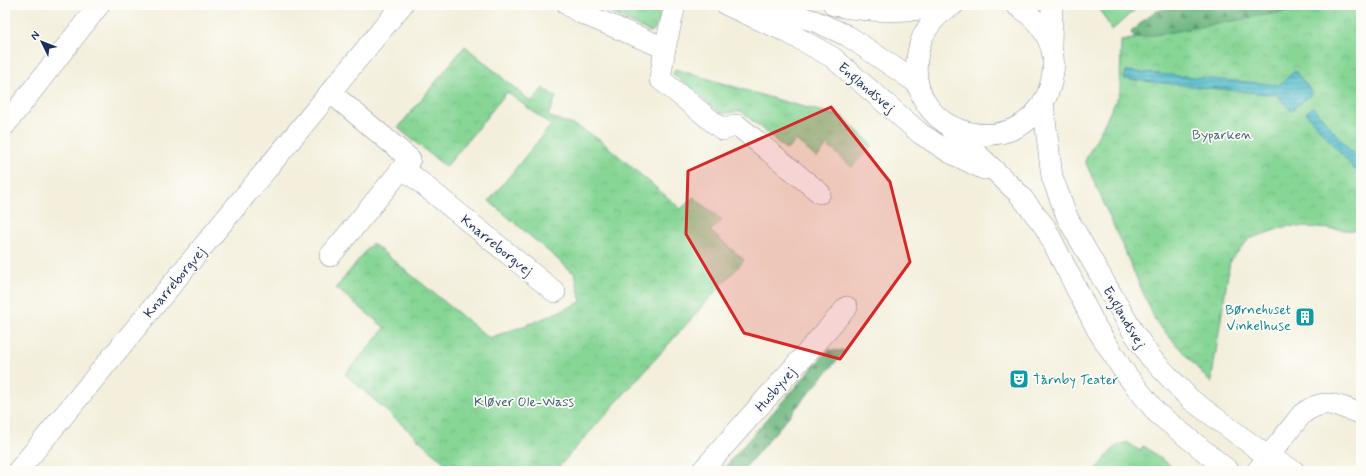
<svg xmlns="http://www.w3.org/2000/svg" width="1366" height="476" font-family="Mynerve,sans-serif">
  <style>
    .grass { fill: url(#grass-tufts); stroke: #51827a }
    .forest { fill: url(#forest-firs); stroke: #44736e }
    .park { fill: url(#park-crowns); stroke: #51827a }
    .garden { fill: #87d696; stroke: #51827a }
    .water { fill: url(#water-rules); stroke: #367694 }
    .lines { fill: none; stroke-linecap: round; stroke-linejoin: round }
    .minor-casing { stroke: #878f9d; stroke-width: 22 }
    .minor { stroke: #fff; stroke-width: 21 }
    .marked { fill: #d62828; fill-opacity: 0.2; stroke: #d62828; stroke-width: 3; stroke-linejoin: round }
    .labels { text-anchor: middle; stroke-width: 3.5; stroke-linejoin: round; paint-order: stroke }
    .street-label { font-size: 14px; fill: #1b2f5e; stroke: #fdfcf7 }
    .park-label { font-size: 14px; fill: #3b616f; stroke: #fdfcf7 }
    .culture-label { font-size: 14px; fill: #0d838f; stroke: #fdfcf7; text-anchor: end }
  </style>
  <defs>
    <pattern id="grass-tufts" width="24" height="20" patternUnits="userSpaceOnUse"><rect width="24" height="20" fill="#87d696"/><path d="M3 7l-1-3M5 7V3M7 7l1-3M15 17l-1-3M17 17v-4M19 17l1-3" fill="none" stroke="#74b884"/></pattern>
    <pattern id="forest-firs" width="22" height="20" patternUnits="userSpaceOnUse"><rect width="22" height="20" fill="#6db77f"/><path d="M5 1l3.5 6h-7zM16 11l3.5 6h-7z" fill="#59956b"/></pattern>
    <pattern id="park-crowns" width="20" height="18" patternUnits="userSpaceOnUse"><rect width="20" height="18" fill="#87d696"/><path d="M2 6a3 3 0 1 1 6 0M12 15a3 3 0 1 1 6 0" fill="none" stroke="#74b884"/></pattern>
    <pattern id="water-rules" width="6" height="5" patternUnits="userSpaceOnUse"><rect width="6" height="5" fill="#50bccb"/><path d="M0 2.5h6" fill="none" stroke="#4299a8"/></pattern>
  </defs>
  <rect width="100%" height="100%" fill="#fdfcf7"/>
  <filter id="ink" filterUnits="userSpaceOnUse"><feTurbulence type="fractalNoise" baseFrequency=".025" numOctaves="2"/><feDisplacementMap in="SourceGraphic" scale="8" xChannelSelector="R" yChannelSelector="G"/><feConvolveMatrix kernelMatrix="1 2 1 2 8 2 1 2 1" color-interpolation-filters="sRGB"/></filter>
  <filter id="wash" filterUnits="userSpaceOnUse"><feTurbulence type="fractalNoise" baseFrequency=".012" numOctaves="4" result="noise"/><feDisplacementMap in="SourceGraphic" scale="16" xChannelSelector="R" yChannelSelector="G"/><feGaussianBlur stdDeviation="0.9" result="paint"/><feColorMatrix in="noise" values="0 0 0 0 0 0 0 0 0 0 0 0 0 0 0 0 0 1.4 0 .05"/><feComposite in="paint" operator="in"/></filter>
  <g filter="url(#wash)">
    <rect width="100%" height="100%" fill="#f3efdc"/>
    <g class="grass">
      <path d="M 596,5 L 650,5 L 664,11 L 654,30 L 650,32 Z"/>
      <path d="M 675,69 L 778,100 L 843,117 L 872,145 L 852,167 L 827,145 L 817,158 L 796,140 L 787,150 L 741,111 L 721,114 L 673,74 Z"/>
      <path d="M 1127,442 L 1140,451 L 1144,446 L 1178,471 L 1094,471 L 1115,447 Z"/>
    </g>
    <g class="forest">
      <path d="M 1182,5 L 1361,5 L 1136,41 L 1131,32 C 1145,20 1157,4 1177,10 Z"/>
      <path d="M 828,350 L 845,351 L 742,471 L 721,471 Z"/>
    </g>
    <g class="park">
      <path d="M 1322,5 L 1361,5 L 1361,231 L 1287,226 L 1249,239 L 1230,261 L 1211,383 L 1156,322 L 1085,161 L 1120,93 L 1121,41 Z"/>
      <path d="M 465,46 L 531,102 L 543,88 L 556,97 L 548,116 L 578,127 L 600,140 L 681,209 L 693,197 L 722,220 L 710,231 L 744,260 L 555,471 L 454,471 L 345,374 L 385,328 L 336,288 L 372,243 L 489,338 L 535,322 L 581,302 L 575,274 L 489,201 L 551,125 L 507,92 L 446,167 L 398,128 Z"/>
    </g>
    <path class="garden" d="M 1097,5 L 1140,5 L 1112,30 Z"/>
    <g class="water">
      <path d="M 1126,71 L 1279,85 L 1295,71 L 1313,93 L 1291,111 L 1277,95 L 1124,79 Z"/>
      <path d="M 1313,107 L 1361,163 L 1361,177 L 1306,113 Z"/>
    </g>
  </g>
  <g filter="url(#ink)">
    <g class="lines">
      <g class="minor-casing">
        <g id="minor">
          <path d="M 568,5 L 581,13 L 665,48 L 675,5"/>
          <path d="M 727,5 L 787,32 L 832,57 L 921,134 L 949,152 L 984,169"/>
          <path d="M 763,5 L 817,22 L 848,36 L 917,83"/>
          <path d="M 834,5 C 872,14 910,10 949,7"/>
          <path d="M 953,5 C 937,13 923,30 919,48 C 895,144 1040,171 1053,72 C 1057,43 1039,19 1016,5"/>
          <path d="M 1051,44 L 1052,5"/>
          <path d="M 665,48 L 660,79 L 723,130 L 737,125 L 820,193"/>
          <path d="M 1043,103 L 1052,177 L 1068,219 L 1132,330 L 1151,358 L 1190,399 L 1267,456 L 1294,471"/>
          <path d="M 946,124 L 1019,194 L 1045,227 L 1097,329 L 1125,373 L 1157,413 L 1229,471"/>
          <path d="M 5,125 L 99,5"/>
          <path d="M 403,168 L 555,292"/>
          <path d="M 330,256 L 410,159 L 330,92"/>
          <path d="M 18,471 L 402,5"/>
          <path d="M 702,471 L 847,307"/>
          <path d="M 1257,471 L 1302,414 C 1324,397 1337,405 1361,414"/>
        </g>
      </g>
      <use href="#minor" class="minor"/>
    </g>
  </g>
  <path class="marked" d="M 831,107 L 890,182 L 910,262 L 840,359 L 744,333 L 686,234 L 688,171 Z"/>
  <defs>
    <g id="building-square" transform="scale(1)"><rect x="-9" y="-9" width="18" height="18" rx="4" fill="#0f9aa8" stroke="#fdfcf7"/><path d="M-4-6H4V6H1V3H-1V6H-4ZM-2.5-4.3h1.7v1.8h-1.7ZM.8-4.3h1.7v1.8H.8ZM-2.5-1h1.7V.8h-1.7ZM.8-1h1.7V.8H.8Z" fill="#fff"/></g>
    <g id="theatre-square" transform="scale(1)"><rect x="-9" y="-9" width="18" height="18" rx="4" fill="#0f9aa8" stroke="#fdfcf7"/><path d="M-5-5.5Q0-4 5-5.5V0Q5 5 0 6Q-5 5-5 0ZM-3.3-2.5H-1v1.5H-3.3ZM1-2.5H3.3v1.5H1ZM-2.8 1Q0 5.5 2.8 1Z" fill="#fff"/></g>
  </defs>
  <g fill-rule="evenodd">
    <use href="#building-square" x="1305" y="317"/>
    <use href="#theatre-square" x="1019" y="379"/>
  </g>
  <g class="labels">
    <g class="street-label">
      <text transform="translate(867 87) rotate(40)" y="5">Englandsvej</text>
      <text transform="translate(497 245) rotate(39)" y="5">Knarreborgvej</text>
      <text transform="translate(174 282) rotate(-50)" y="5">Knarreborgvej</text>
      <text transform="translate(1125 317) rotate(59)" y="5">Englandsvej</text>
      <text transform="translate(775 389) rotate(-49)" y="5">Husbyvej</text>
    </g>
    <g class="park-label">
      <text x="1222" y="139">Byparken</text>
      <text x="524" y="406">Kløver Ole-Wass</text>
    </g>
    <g class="culture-label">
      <text x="1291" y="314">Børnehuset<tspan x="1291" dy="16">Vinkelhuse</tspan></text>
      <text x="1033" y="384" text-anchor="start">Tårnby Teater</text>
    </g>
  </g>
  <rect width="1366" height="476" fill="none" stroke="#fdfcf7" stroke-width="20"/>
  <g transform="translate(42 42) rotate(313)" stroke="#fdfcf7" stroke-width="3" paint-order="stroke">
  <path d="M0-3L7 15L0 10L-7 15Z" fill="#1b2f5e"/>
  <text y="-6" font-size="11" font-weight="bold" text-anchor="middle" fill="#1b2f5e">N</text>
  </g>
</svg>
